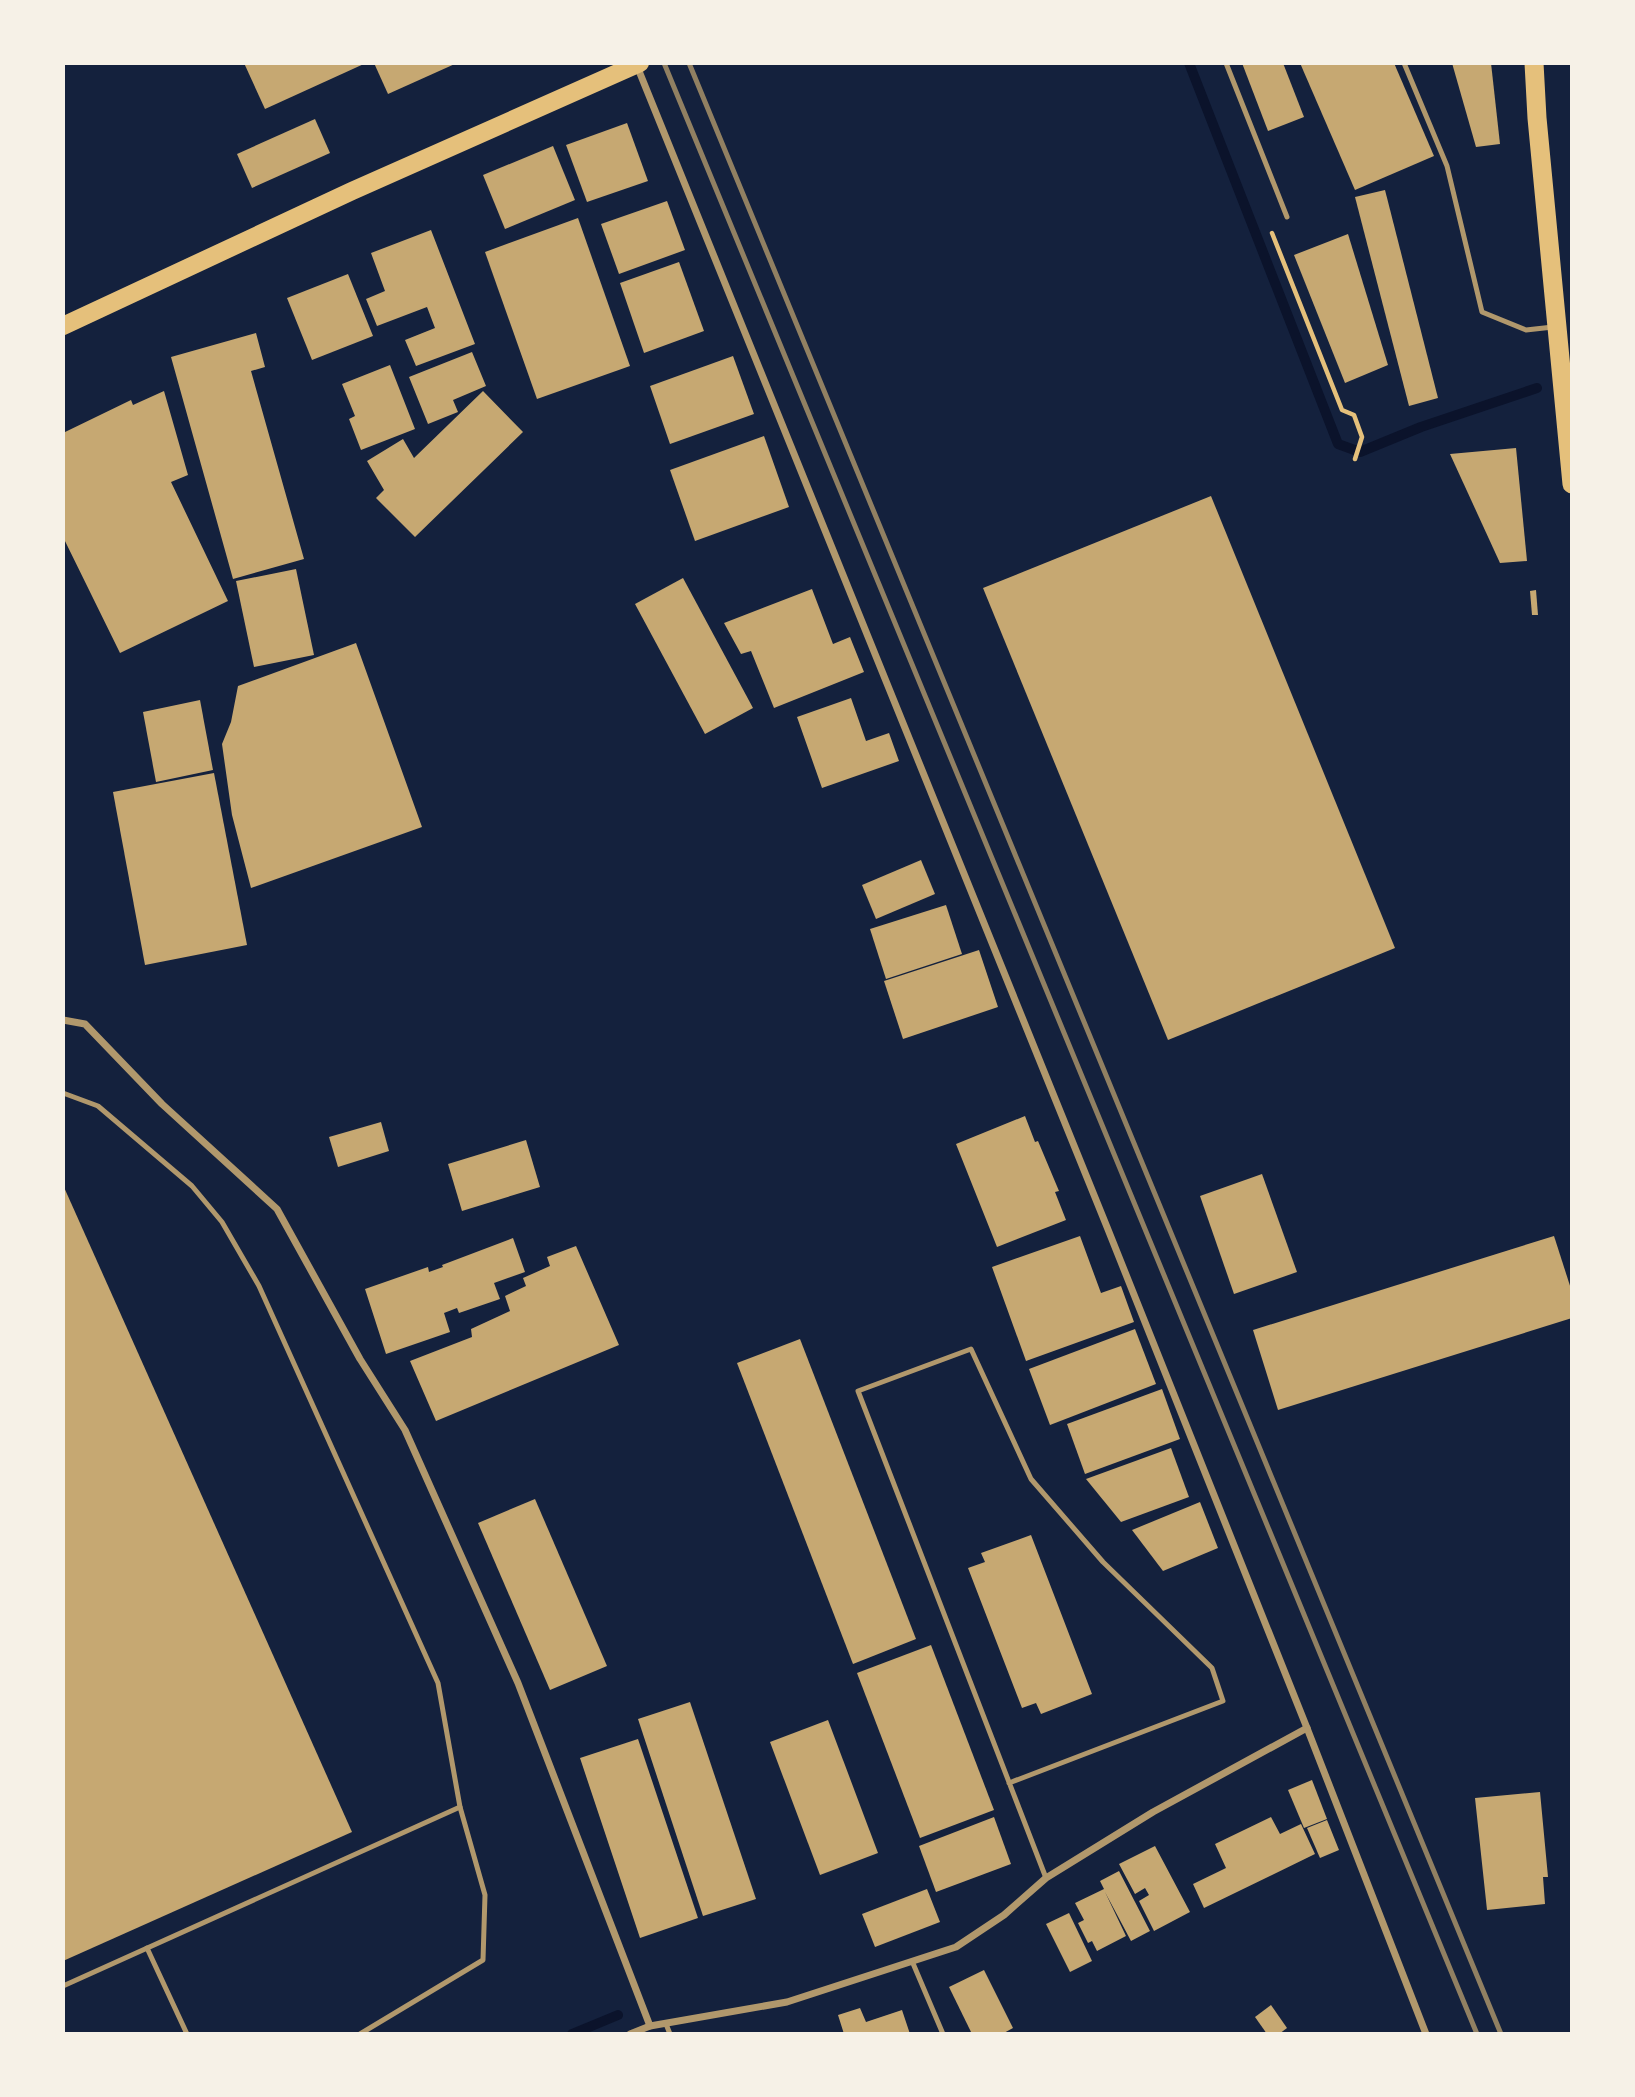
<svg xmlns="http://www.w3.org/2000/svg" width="1635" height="2097" font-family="'Source Serif 4',serif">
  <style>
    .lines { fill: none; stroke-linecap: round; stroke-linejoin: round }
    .stream { stroke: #0b132b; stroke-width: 10 }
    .building { fill: #c6a872 }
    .path { stroke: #e5c07b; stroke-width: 4.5 }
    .service { stroke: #b1986c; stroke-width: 5 }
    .minor { stroke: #b1986c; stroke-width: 7 }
    .primary { stroke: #e5c07b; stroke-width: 18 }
    .trunk { stroke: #e5c07b; stroke-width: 19 }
    .rail { stroke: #918062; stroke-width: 5 }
  </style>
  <rect width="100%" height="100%" fill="#14213d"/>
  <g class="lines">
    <g class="stream">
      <path d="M 1189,63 L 1338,444 L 1360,452 L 1421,427 L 1537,388"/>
      <path d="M 572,2034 L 618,2015"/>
    </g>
  </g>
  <g class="building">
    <path d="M 244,63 L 366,63 L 265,109 Z"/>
    <path d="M 374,63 L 457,63 L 388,94 Z"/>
    <path d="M 1242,63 L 1283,63 L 1304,117 L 1268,131 Z"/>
    <path d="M 1300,63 L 1394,63 L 1434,156 L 1355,190 Z"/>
    <path d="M 1452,63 L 1491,63 L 1500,144 L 1476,147 Z"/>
    <path d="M 315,119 L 330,153 L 252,188 L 237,154 Z"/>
    <path d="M 627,123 L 648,181 L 587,202 L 566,145 Z"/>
    <path d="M 553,146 L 575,200 L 505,229 L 483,175 Z"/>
    <path d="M 1385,190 L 1438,398 L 1409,406 L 1355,197 Z"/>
    <path d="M 667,201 L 685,250 L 619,274 L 601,224 Z"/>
    <path d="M 578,218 L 630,366 L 537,399 L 485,252 Z"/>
    <path d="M 431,230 L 475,344 L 416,366 L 405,340 L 435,328 L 427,307 L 377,326 L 366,299 L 385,291 L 371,253 Z"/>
    <path d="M 1348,234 L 1388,365 L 1345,383 L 1294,255 Z"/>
    <path d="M 679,262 L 704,331 L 644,353 L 620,283 Z"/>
    <path d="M 348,274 L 373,336 L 312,360 L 287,298 Z"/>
    <path d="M 256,333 L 265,367 L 251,371 L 304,559 L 233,579 L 171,357 Z"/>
    <path d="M 472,352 L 486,386 L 453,400 L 458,412 L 428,424 L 409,377 Z"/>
    <path d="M 733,356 L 754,414 L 670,444 L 650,386 Z"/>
    <path d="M 390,365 L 415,429 L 361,450 L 349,419 L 355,416 L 342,384 Z"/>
    <path d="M 164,391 L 188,475 L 171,482 L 228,601 L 120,653 L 63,537 L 63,433 L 131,400 L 133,405 Z"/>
    <path d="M 483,391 L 523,432 L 415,537 L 376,498 L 384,490 L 367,461 L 403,439 L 414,458 Z"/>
    <path d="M 764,436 L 789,507 L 695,541 L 670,470 Z"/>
    <path d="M 1516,448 L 1527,561 L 1500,563 L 1450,454 Z"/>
    <path d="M 1211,496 L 1395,948 L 1168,1040 L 983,588 Z"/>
    <path d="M 296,569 L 314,655 L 254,667 L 236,581 Z"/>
    <path d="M 683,578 L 753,708 L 705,734 L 635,604 Z"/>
    <path d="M 812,589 L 833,644 L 850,637 L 864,672 L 774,708 L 751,651 L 741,654 L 724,623 Z"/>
    <path d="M 1536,590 L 1538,615 L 1532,615 L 1530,591 Z"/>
    <path d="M 356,643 L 422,827 L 251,888 L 232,815 L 222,744 L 231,722 L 238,686 Z"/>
    <path d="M 851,698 L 866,741 L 889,733 L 899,761 L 822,788 L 797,717 Z"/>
    <path d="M 200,700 L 213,770 L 156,782 L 143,712 Z"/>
    <path d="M 214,773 L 247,945 L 145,965 L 113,792 Z"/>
    <path d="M 921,860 L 935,894 L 876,919 L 862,885 Z"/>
    <path d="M 946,905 L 962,954 L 886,979 L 870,929 Z"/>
    <path d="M 979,950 L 998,1007 L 903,1039 L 884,981 Z"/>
    <path d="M 1025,1116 L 1035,1142 L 1038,1141 L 1059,1191 L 1055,1192 L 1066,1220 L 997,1247 L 956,1144 Z"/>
    <path d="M 381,1122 L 389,1151 L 338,1167 L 329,1137 Z"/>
    <path d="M 526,1140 L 540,1187 L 462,1211 L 448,1164 Z"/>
    <path d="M 1262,1174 L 1297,1272 L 1234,1294 L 1200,1196 Z"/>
    <path d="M 63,1185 L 352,1832 L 63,1961 Z"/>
    <path d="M 1080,1236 L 1101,1293 L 1121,1286 L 1134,1322 L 1026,1361 L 992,1267 Z"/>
    <path d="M 1554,1236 L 1572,1292 L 1572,1318 L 1278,1410 L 1253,1330 Z"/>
    <path d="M 513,1238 L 525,1272 L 494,1283 L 500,1299 L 459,1313 L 457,1308 L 444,1313 L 450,1332 L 386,1354 L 365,1289 L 428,1267 L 429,1272 L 443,1267 L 442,1265 Z"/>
    <path d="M 576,1246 L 619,1345 L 436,1421 L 410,1361 L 472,1337 L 471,1329 L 510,1311 L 505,1296 L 526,1286 L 523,1278 L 550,1266 L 547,1257 Z"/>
    <path d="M 1135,1329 L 1156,1384 L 1050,1425 L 1029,1369 Z"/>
    <path d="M 800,1339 L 916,1639 L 853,1664 L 737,1363 Z"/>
    <path d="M 1162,1389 L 1180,1439 L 1085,1474 L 1067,1424 Z"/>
    <path d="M 1171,1448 L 1189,1497 L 1121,1522 L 1086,1479 Z"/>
    <path d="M 535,1499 L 607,1666 L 550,1690 L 478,1523 Z"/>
    <path d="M 1200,1502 L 1218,1548 L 1163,1571 L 1132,1530 Z"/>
    <path d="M 1031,1535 L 1092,1694 L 1041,1714 L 1036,1703 L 1022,1708 L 968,1568 L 985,1562 L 981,1553 Z"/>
    <path d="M 931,1645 L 994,1810 L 920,1838 L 857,1673 Z"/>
    <path d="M 690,1702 L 756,1899 L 703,1916 L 638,1719 Z"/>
    <path d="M 828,1720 L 878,1853 L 820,1875 L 770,1742 Z"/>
    <path d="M 638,1739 L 698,1918 L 640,1938 L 580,1758 Z"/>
    <path d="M 1312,1780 L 1327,1819 L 1304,1828 L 1288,1790 Z"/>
    <path d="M 1540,1792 L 1548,1877 L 1543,1877 L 1545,1904 L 1487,1910 L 1475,1798 Z"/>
    <path d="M 994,1817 L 1011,1864 L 936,1892 L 919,1846 Z"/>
    <path d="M 1271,1817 L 1280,1834 L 1301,1824 L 1315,1854 L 1204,1908 L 1193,1884 L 1226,1868 L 1215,1844 Z"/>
    <path d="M 1327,1820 L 1339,1850 L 1320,1858 L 1307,1828 Z"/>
    <path d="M 1155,1846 L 1190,1912 L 1154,1931 L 1139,1901 L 1149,1895 L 1145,1888 L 1135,1894 L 1119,1864 Z"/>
    <path d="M 1119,1871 L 1150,1931 L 1131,1941 L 1105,1892 L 1126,1936 L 1097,1951 L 1092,1941 L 1088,1943 L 1078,1923 L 1084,1920 L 1075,1903 L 1104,1889 L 1100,1881 Z"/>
    <path d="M 927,1889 L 940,1922 L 875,1947 L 862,1914 Z"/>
    <path d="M 1069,1913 L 1092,1961 L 1070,1972 L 1046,1924 Z"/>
    <path d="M 984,1970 L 1013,2028 L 1002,2034 L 972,2034 L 949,1987 Z"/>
    <path d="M 1271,2005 L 1287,2028 L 1279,2034 L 1267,2034 L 1255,2017 Z"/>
    <path d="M 860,2008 L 866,2022 L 902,2010 L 910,2034 L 844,2034 L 838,2015 Z"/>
  </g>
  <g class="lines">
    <path class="path" d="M 1272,233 L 1342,410 L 1354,415 L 1362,437 L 1355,459"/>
    <g class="service">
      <path d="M 1226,63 L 1287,217"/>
      <path d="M 1404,63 L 1447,166 L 1482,312 L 1526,330 L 1553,327"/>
      <path d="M 63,1093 L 98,1106 L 192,1186 L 222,1222 L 259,1286 L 438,1683 L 460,1807 L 485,1895 L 483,1960 L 360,2034"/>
      <path d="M 1009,1783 L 1223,1701 L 1212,1668 L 1103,1562 L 1031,1479 L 971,1349 L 858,1391 L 1046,1878"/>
      <path d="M 147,1948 L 187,2034"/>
      <path d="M 912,1961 L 943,2034"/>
      <path d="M 63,1986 L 460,1807"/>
      <path d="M 666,2024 L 670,2034"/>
    </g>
    <g class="minor">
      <path d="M 637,66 L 1107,1227 L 1307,1728 L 1426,2034"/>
      <path d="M 63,1020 L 85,1024 L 162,1104 L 277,1209 L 360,1359 L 405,1430 L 518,1683 L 650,2026"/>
      <path d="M 630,2034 L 650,2026 L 787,2002 L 956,1947 L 1004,1915 L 1046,1878 L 1153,1812 L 1307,1728"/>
    </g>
    <path class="primary" d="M 63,326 L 352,191 L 640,63"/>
    <path class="trunk" d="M 1534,63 L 1537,118 L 1572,484"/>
    <g class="rail">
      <path d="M 664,63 L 1477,2034"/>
      <path d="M 689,63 L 1501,2034"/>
    </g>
  </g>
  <rect width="1635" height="2097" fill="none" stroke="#f6f1e7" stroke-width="130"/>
</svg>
